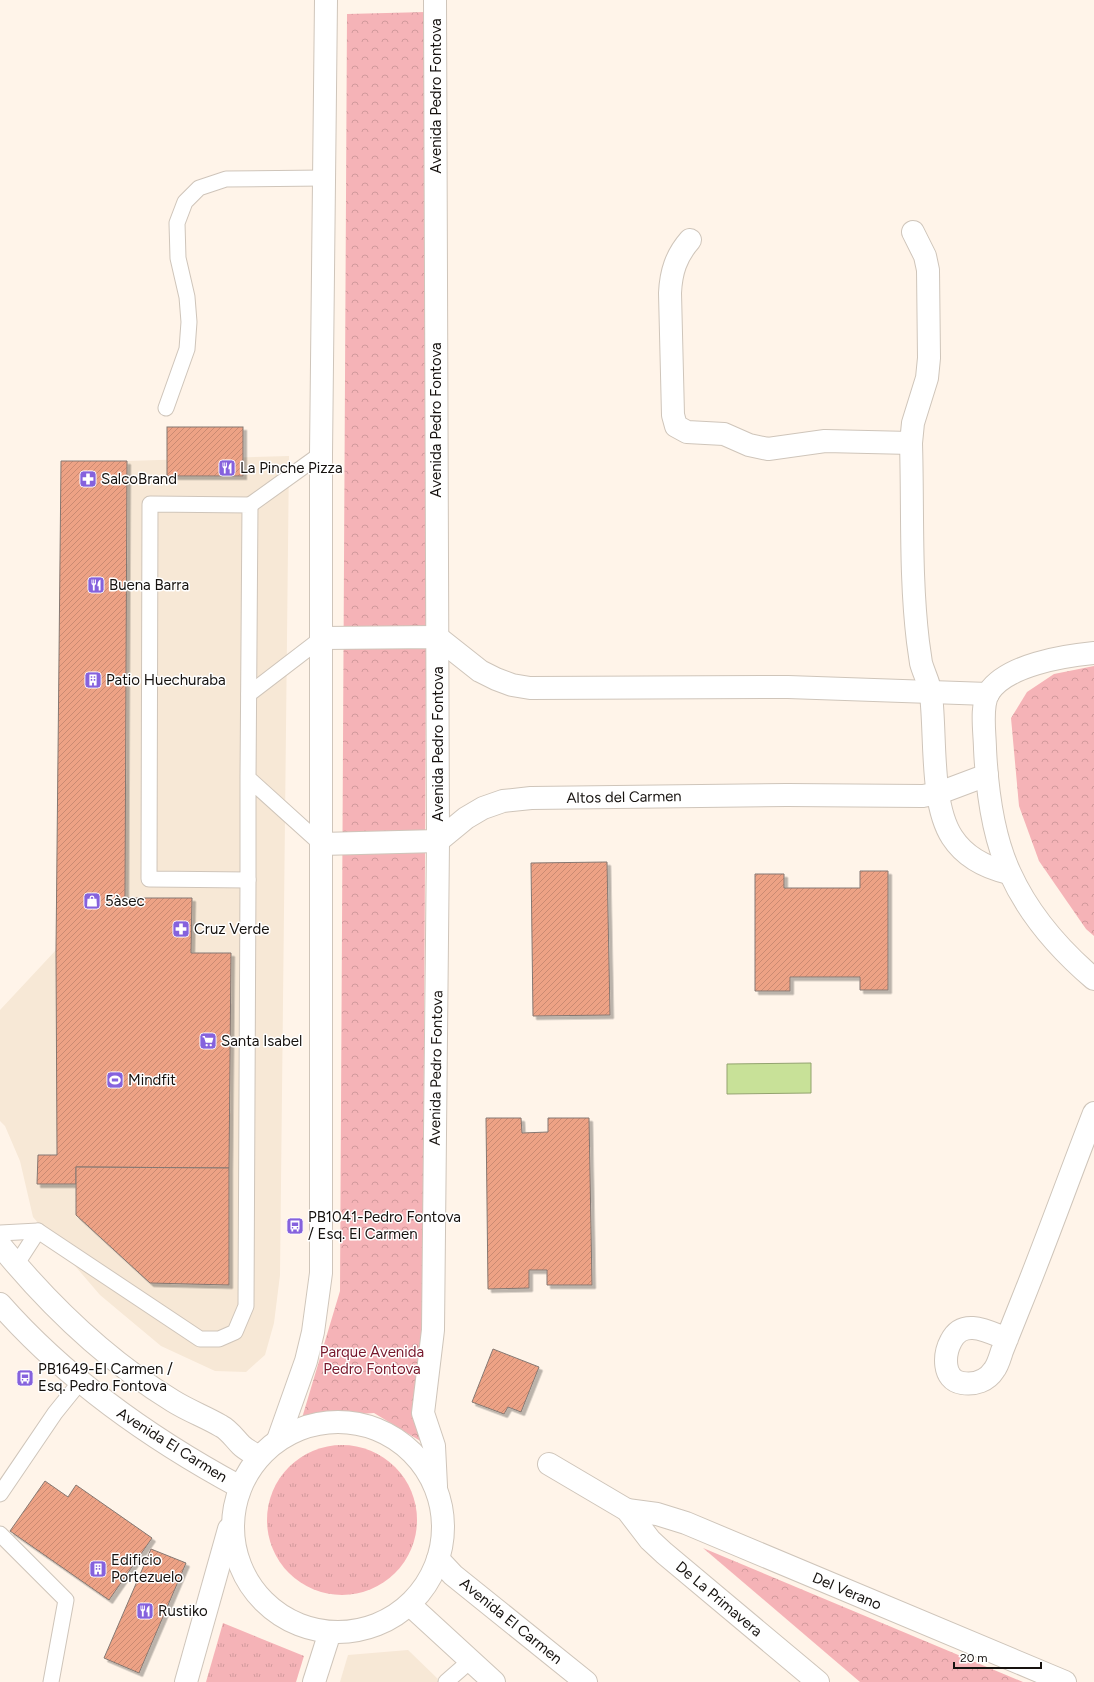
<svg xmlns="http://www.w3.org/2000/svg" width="1094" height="1682" font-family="Figtree,sans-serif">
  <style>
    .built { fill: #f7e8d6 }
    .grass { fill: url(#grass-tufts) }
    .park { fill: url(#park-crowns) }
    .water { fill: #c8e198; stroke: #93a36f }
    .building { fill: url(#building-hatch); stroke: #857872; filter: url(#shadow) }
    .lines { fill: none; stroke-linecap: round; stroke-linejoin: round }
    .service-casing { stroke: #cfc5ba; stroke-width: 17 }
    .minor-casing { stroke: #cfc5ba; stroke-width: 24 }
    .tertiary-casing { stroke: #cfc5ba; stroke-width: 24 }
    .service { stroke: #fff; stroke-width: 15 }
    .minor { stroke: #fff; stroke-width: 22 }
    .tertiary { stroke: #fff; stroke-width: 22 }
    .labels { text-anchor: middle; stroke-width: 3; stroke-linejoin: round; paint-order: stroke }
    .street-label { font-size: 15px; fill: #16120f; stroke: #fff }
    .poi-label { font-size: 15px; fill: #16120f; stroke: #fff; text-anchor: start }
    .park-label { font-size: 15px; fill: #77172b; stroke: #fff }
  </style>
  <defs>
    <pattern id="grass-tufts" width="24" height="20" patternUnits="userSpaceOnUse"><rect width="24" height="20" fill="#f5b3b7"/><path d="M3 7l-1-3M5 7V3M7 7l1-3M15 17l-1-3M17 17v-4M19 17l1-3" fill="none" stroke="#d1999c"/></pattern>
    <pattern id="park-crowns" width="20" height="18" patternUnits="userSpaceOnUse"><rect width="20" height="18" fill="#f5b3b7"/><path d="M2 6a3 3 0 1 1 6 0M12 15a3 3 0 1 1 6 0" fill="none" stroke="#d1999c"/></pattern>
    <pattern id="building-hatch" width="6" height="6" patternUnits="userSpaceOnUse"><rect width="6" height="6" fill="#eda285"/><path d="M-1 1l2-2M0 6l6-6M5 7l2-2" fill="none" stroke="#ca8a72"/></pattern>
    <filter id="shadow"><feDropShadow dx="3.5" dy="3.5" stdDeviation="0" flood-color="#0004"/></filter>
  </defs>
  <rect width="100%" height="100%" fill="#fff4e9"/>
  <g class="built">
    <path d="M 289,456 L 280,1275 L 274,1323 L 265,1355 L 246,1372 L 215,1371 L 161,1346 L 100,1295 L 33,1217 L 20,1161 L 5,1126 L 0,1121 L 0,1010 L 56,950 L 61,461 L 127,461 Z"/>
    <path d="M 408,1650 L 441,1682 L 340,1682 L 348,1655 Z"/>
  </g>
  <g class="grass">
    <circle cx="342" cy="1520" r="75"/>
    <path d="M 223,1623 L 304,1656 L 296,1682 L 206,1682 Z"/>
  </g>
  <g class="park">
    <path d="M 426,12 L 426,664 L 422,1442 L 374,1413 L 302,1418 L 340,1291 L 347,14 Z"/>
    <path d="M 1094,666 L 1094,936 L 1086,929 L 1039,861 L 1019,806 L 1011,718 L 1027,692 L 1054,674 Z"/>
    <path d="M 703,1548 L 1023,1682 L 860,1682 Z"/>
  </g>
  <path class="water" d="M 811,1063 L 811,1093 L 727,1094 L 727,1064 Z"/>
  <g class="building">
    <rect x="167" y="427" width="76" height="49"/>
    <path d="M 61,461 L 127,461 L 125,898 L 192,898 L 191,953 L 231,953 L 229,1168 L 76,1167 L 76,1184 L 37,1184 L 38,1155 L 57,1155 L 56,950 Z"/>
    <path d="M 607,862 L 610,1015 L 533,1016 L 531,863 Z"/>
    <path d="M 860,871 L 888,871 L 888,990 L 860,990 L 860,977 L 790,977 L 790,991 L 755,991 L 755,874 L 784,874 L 784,888 L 860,888 Z"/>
    <path d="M 486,1118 L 521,1118 L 522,1133 L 548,1132 L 548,1118 L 589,1118 L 592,1285 L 547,1285 L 547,1270 L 529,1270 L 529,1288 L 488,1289 Z"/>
    <path d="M 76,1167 L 229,1168 L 229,1285 L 150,1283 L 76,1215 Z"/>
    <path d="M 493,1349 L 539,1367 L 521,1412 L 508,1407 L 504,1414 L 472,1402 Z"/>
    <path d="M 45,1481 L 68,1497 L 76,1485 L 152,1538 L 109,1600 L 10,1531 Z"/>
    <path d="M 151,1549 L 186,1563 L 139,1673 L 104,1658 Z"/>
  </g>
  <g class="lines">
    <g class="service-casing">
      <g id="service">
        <path d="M 166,408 L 187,349 L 189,322 L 187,297 L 178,258 L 177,223 L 185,202 L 199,188 L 226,179 L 324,178"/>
        <path d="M 250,505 L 321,454"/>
        <path d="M 249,694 L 322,638"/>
        <path d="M 248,778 L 248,880 L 149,879 L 150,504 L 250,505 L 248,778 L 321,844"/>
        <path d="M 0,1233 L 38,1231 L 200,1339 L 219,1339 L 235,1332 L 246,1306 L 248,880"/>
        <path d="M 16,1265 L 38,1231"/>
        <path d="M 0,1494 L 55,1413 L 80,1382"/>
        <path d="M 0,1534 L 66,1600 L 51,1682"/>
        <path d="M 446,1682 L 470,1661"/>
      </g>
    </g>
    <g class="minor-casing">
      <g id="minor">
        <path d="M 913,232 L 925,256 L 928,270 L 929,358 L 927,378 L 913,423 L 911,443 C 913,509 910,576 918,642 C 919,649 920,656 921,663 C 924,674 930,684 931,695 C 936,735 930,803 952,837 C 965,857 987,868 1009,873"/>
        <path d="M 690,240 C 676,256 671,272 670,293 L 673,415 L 676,426 L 687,432 L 724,434 L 749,445 L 768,449 L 825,441 L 911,443"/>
        <path d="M 322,638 L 437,637 L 480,671 L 496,679 L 512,685 L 530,688 L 788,687 L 988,694"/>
        <path d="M 1094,653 C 1063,656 1007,665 989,692 C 980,705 985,734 985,749 C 987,789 993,837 1010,873 C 1029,915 1060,950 1094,979"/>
        <path d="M 321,844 L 438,841 L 466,818 L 483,808 L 503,801 L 531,798 L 787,795 L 923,796 L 939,793 L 987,775"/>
        <path d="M 0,1245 C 49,1305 106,1360 173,1401 C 189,1411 206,1417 221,1426 C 229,1430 235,1439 241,1445 C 246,1450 253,1453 259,1457"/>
        <path d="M 0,1304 C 67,1380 151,1439 240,1487"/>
        <path d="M 1007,1339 C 989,1332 963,1317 951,1341 C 944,1354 942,1380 962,1383 C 975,1385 987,1381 994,1370 C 998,1365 1000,1357 1002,1351 C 1008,1336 1014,1321 1020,1306 C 1046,1242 1069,1177 1094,1113"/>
        <path d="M 549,1464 L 627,1510 L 650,1540 L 664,1553 L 818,1682"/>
        <path d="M 627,1510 L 657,1514 L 686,1523 L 1065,1682"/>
      </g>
    </g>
    <g class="tertiary-casing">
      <g id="tertiary">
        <path d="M 435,0 L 438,841 L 433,1330 L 423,1413 L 434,1446 L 436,1486"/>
        <circle cx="338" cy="1527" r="105"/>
        <path d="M 278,1440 L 306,1361 L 313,1332 L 321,1273 L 321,454 L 326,0"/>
        <path d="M 438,1559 L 453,1575 L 586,1682"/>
        <path d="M 410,1605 L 494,1682"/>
        <path d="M 186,1682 L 229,1529"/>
        <path d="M 314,1682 L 330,1632"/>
      </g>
    </g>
    <use href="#service" class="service"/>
    <use href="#minor" class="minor"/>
    <use href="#tertiary" class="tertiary"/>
  </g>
  <defs>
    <g id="restaurant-square" transform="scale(0.9)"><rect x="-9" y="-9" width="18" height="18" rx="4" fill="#8562dd" stroke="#fff"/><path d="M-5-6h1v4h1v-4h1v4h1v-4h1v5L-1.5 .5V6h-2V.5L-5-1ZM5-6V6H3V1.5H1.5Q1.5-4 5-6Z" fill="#fff"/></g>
    <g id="pharmacy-square" transform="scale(0.9)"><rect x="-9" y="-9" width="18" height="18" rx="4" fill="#8562dd" stroke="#fff"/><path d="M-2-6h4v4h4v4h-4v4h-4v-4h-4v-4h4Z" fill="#fff"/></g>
    <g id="building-square" transform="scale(0.9)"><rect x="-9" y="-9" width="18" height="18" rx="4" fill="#8562dd" stroke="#fff"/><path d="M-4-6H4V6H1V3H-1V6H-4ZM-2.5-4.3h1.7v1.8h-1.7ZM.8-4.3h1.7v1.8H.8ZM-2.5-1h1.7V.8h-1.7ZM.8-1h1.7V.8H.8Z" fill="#fff"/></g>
    <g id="shop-square" transform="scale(0.9)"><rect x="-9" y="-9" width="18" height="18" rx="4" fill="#8562dd" stroke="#fff"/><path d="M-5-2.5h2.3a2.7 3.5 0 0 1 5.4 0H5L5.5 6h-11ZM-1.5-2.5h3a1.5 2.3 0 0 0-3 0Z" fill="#fff"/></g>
    <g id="supermarket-square" transform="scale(0.9)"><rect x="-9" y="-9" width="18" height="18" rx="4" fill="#8562dd" stroke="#fff"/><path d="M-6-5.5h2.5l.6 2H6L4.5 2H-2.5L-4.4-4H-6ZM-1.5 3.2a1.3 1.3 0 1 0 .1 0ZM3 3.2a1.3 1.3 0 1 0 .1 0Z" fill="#fff"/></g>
    <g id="stadium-square" transform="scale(0.9)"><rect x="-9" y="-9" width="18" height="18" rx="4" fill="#8562dd" stroke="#fff"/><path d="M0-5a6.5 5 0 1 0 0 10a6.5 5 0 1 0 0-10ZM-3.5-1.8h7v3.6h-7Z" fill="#fff"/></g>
    <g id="bus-square" transform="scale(0.9)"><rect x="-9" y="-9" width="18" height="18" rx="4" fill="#8562dd" stroke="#fff"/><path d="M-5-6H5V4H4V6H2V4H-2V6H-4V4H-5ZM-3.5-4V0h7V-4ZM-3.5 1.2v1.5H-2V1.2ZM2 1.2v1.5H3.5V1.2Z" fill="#fff"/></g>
  </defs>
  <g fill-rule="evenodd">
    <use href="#restaurant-square" x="227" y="468"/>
    <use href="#pharmacy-square" x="88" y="479"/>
    <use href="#restaurant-square" x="96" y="585"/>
    <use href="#building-square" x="93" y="680"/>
    <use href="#shop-square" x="92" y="901"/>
    <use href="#pharmacy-square" x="181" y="929"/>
    <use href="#supermarket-square" x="208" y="1041"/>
    <use href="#stadium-square" x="115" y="1080"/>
    <use href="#bus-square" x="295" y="1226"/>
    <use href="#bus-square" x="25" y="1378"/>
    <use href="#building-square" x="98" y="1569"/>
    <use href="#restaurant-square" x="145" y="1611"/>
  </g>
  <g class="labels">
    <g class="street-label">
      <text transform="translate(436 96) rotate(-90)" y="5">Avenida Pedro Fontova</text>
      <text transform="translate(436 420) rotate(-90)" y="5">Avenida Pedro Fontova</text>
      <text transform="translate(438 744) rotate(-90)" y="5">Avenida Pedro Fontova</text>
      <text transform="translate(624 797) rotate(-1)" y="5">Altos del Carmen</text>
      <text transform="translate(436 1068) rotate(-89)" y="5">Avenida Pedro Fontova</text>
      <text transform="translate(172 1445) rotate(32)" y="5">Avenida El Carmen</text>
      <text transform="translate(847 1591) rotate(23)" y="5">Del Verano</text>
      <text transform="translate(719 1599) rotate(40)" y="5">De La Primavera</text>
      <text transform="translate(511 1621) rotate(39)" y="5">Avenida El Carmen</text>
    </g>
    <g class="poi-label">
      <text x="240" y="473">La Pinche Pizza</text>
      <text x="101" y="484">SalcoBrand</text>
      <text x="109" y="590">Buena Barra</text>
      <text x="106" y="685">Patio Huechuraba</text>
      <text x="105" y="906">5àsec</text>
      <text x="194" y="934">Cruz Verde</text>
      <text x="221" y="1046">Santa Isabel</text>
      <text x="128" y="1085">Mindfit</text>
      <text x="308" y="1222">PB1041-Pedro Fontova<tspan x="308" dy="17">/ Esq. El Carmen</tspan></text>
      <text x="38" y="1374">PB1649-El Carmen /<tspan x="38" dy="17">Esq. Pedro Fontova</tspan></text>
      <text x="111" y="1565">Edificio<tspan x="111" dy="17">Portezuelo</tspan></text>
      <text x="158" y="1616">Rustiko</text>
    </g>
    <g class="park-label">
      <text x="372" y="1357">Parque Avenida<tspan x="372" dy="17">Pedro Fontova</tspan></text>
    </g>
  </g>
  <path d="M954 1662v6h87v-6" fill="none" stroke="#16120f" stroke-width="2"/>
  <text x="960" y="1662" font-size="12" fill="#16120f" stroke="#ffffff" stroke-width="3" paint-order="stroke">20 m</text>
</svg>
